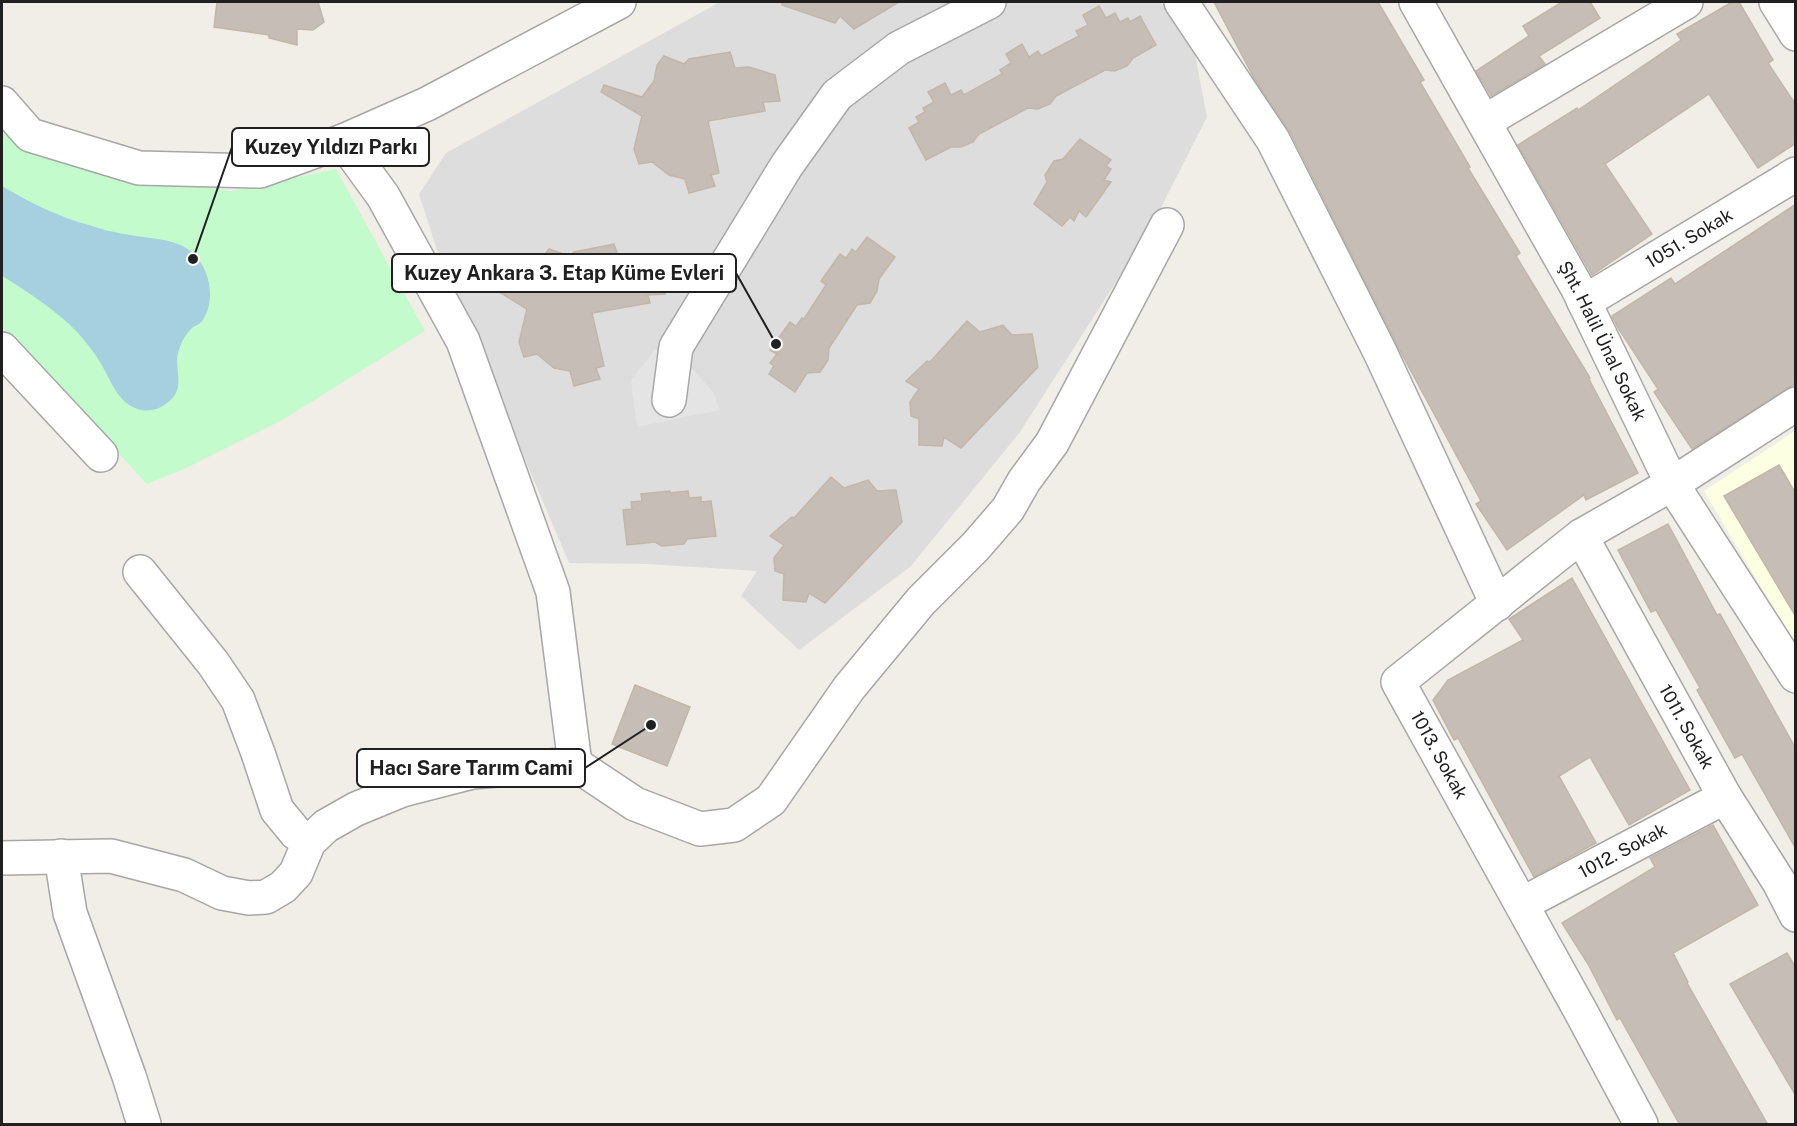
<svg xmlns="http://www.w3.org/2000/svg" width="1797" height="1126" font-family="'Public Sans',sans-serif">
  <style>
    .residential { fill: #dedddd }
    .education { fill: #fdffe2 }
    .park { fill: #c4fbcc }
    .parking { fill: #e4e4e4 }
    .water { fill: #a6cfe0 }
    .building { fill: #c6beb6; stroke: #c3b6a8; stroke-width: 1.5 }
    .lines { fill: none; stroke-linecap: round; stroke-linejoin: round }
    .minor-casing { stroke: #a7a7a7; stroke-width: 36 }
    .minor { stroke: #fff; stroke-width: 33 }
    .labels { text-anchor: middle; stroke-width: 6; stroke-linejoin: round; paint-order: stroke }
    .street-label { font-size: 18px; fill: #202020; stroke: #fff }
    .leader { fill: none; stroke: #202020; stroke-width: 2 }
    .callout-dot { fill: #202020; stroke: #fff; stroke-width: 2 }
    .callout { fill: #fff; stroke: #202020; stroke-width: 2 }
    .callout-label { font-size: 20px; text-anchor: middle; font-weight: bold; fill: #202020 }
  </style>
  <rect width="100%" height="100%" fill="#f1eee7"/>
  <path class="residential" d="M 720,2 L 1160,2 L 1193,44 L 1207,117 L 1150,229 L 1020,432 L 911,566 L 799,650 L 741,596 L 757,571 L 648,564 L 569,563 L 439,256 L 419,194 L 446,153 Z"/>
  <path class="education" d="M 1795,431 L 1795,644 L 1704,491 Z"/>
  <path class="park" d="M 2,126 L 41,156 L 231,191 L 336,169 L 425,331 L 284,419 L 184,469 L 147,484 L 2,327 Z"/>
  <path class="parking" d="M 655,349 L 686,362 L 713,392 L 720,410 L 637,427 L 631,381 Z"/>
  <path class="water" d="M 2,186 C 29,202 58,217 89,225 C 100,229 112,232 124,234 C 147,239 175,237 193,253 C 210,269 216,299 203,320 C 200,324 196,325 192,328 C 187,333 182,340 180,347 C 170,369 192,390 161,407 C 153,411 144,412 135,408 C 116,400 110,378 100,362 C 94,352 86,342 78,333 C 56,310 28,292 2,276 Z"/>
  <g class="building">
    <path d="M 217,2 L 318,2 L 324,22 L 313,30 L 297,29 L 297,45 L 269,38 L 269,35 L 214,27 Z"/>
    <path d="M 782,2 L 899,2 L 854,29 L 840,16 L 835,23 L 782,5 Z"/>
    <path d="M 1214,2 L 1378,2 L 1424,80 L 1420,82 L 1470,167 L 1468,168 L 1520,253 L 1516,256 L 1590,378 L 1589,379 L 1638,473 L 1586,500 L 1584,495 L 1507,550 L 1476,504 L 1481,501 L 1398,347 L 1290,132 L 1254,78 Z"/>
    <path d="M 1562,2 L 1590,2 L 1600,18 L 1539,56 L 1545,64 L 1491,96 L 1476,71 L 1529,36 L 1523,26 Z"/>
    <path d="M 1732,2 L 1739,2 L 1773,60 L 1768,63 L 1796,105 L 1796,143 L 1758,168 L 1709,94 L 1605,164 L 1652,234 L 1592,275 L 1518,145 L 1577,108 L 1578,110 L 1681,40 L 1677,34 Z"/>
    <path d="M 1099,6 L 1106,18 L 1115,13 L 1120,22 L 1128,18 L 1130,22 L 1140,16 L 1156,45 L 1133,58 L 1127,66 L 1115,71 L 1105,70 L 1056,96 L 1050,104 L 1038,109 L 1028,108 L 979,134 L 973,142 L 961,147 L 951,147 L 926,160 L 909,128 L 919,122 L 916,117 L 925,112 L 923,108 L 934,102 L 928,92 L 945,83 L 951,95 L 961,90 L 964,95 L 1002,74 L 1000,70 L 1011,63 L 1006,54 L 1022,44 L 1029,57 L 1038,51 L 1041,56 L 1079,36 L 1076,31 L 1088,25 L 1083,15 Z"/>
    <path d="M 730,52 L 735,68 L 749,67 L 775,75 L 780,101 L 763,102 L 765,111 L 708,121 L 719,173 L 711,175 L 715,186 L 689,193 L 685,179 L 669,175 L 652,162 L 639,164 L 634,149 L 642,116 L 601,92 L 604,85 L 642,97 L 654,81 L 657,65 L 664,56 L 684,64 L 689,59 Z"/>
    <path d="M 1080,139 L 1111,160 L 1106,166 L 1111,169 L 1104,180 L 1111,182 L 1086,217 L 1079,211 L 1074,221 L 1070,217 L 1062,226 L 1034,204 L 1047,182 L 1045,175 L 1054,161 L 1063,159 Z"/>
    <path d="M 1796,204 L 1796,383 L 1692,449 L 1654,392 L 1658,389 L 1618,328 L 1612,316 L 1671,278 L 1675,284 Z"/>
    <path d="M 867,237 L 895,257 L 879,279 L 877,291 L 870,303 L 857,305 L 829,348 L 828,360 L 820,372 L 807,373 L 795,392 L 769,374 L 774,366 L 770,363 L 777,354 L 770,350 L 790,322 L 796,326 L 802,318 L 804,319 L 826,285 L 821,281 L 840,254 L 846,258 L 852,249 L 856,252 Z"/>
    <path d="M 614,244 L 620,261 L 634,260 L 660,267 L 665,294 L 648,295 L 650,303 L 592,313 L 604,366 L 596,368 L 600,379 L 574,386 L 570,371 L 554,368 L 537,354 L 524,357 L 519,342 L 527,309 L 486,284 L 489,278 L 527,289 L 539,273 L 542,258 L 549,249 L 569,256 L 574,252 Z"/>
    <path d="M 967,321 L 980,332 L 1003,325 L 1012,335 L 1032,334 L 1038,367 L 961,448 L 944,437 L 942,446 L 919,445 L 919,419 L 911,416 L 910,402 L 919,389 L 906,381 L 927,361 L 930,362 Z"/>
    <path d="M 1779,465 L 1796,494 L 1796,617 L 1724,496 Z"/>
    <path d="M 831,477 L 844,488 L 868,480 L 877,491 L 896,490 L 902,522 L 825,603 L 809,593 L 806,602 L 783,600 L 784,574 L 775,571 L 774,558 L 784,545 L 770,536 L 792,517 L 794,518 Z"/>
    <path d="M 670,491 L 670,493 L 688,491 L 689,498 L 701,497 L 701,502 L 711,501 L 716,536 L 687,539 L 684,544 L 662,546 L 655,542 L 627,545 L 623,510 L 632,509 L 631,502 L 642,501 L 641,494 Z"/>
    <path d="M 1668,524 L 1717,615 L 1720,614 L 1796,749 L 1796,849 L 1742,754 L 1735,758 L 1697,690 L 1700,688 L 1656,610 L 1651,612 L 1618,550 Z"/>
    <path d="M 1572,578 L 1690,790 L 1629,825 L 1590,757 L 1559,776 L 1596,843 L 1534,877 L 1458,738 L 1454,740 L 1433,700 L 1448,680 L 1523,640 L 1509,619 Z"/>
    <path d="M 635,685 L 690,707 L 667,766 L 612,744 Z"/>
    <path d="M 1713,825 L 1758,905 L 1673,953 L 1688,982 L 1687,983 L 1768,1125 L 1680,1125 L 1620,1018 L 1617,1020 L 1588,964 L 1562,923 L 1655,867 L 1650,858 Z"/>
    <path d="M 1787,953 L 1796,968 L 1796,1096 L 1730,984 Z"/>
  </g>
  <g class="lines">
    <g class="minor-casing">
      <g id="minor">
        <path d="M 1181,2 L 1273,140 L 1380,352 L 1497,604"/>
        <path id="s1" d="M 1416,2 L 1578,289 L 1672,484 L 1796,676"/>
        <path d="M 1776,2 L 1796,34"/>
        <path d="M 2,103 L 30,135 L 139,168 L 260,171 L 343,141 L 427,104 L 619,2"/>
        <path d="M 1484,122 L 1686,2"/>
        <path d="M 343,141 L 383,196 L 463,341 L 553,592 L 575,764"/>
        <path id="s2" d="M 1584,302 L 1796,174"/>
        <path d="M 2,349 L 101,455"/>
        <path d="M 669,400 L 676,347 L 787,165 L 837,95 L 899,48 L 989,2"/>
        <path id="s3" d="M 1581,536 L 1725,797 L 1779,882 L 1796,915"/>
        <path d="M 140,572 L 213,663 L 238,700 L 258,753 L 277,810 L 296,833 L 309,842"/>
        <path d="M 61,856 L 70,913 L 129,1076 L 144,1124"/>
        <path d="M 2,858 L 111,856 L 184,875 L 222,893 L 249,898 L 266,897 L 283,887 L 296,873 L 309,842 L 326,826 L 356,809 L 402,790 L 472,772 L 575,764 L 635,804 L 700,829 L 734,825 L 771,800 L 849,688 L 921,601 L 976,546 L 1008,509 L 1024,481 L 1052,443 L 1167,225"/>
        <path id="s4" d="M 1522,904 L 1725,797"/>
        <path d="M 1641,1124 L 1580,1010 L 1398,682 L 1581,536 L 1672,484 L 1796,404"/>
      </g>
    </g>
    <use href="#minor" class="minor"/>
  </g>
  <g class="labels">
    <g class="street-label">
      <text dy="6" stroke="none"><textPath href="#s2" startOffset="123">1051. Sokak</textPath></text>
      <text dy="6" stroke="none"><textPath href="#s1" startOffset="387">Şht. Halil Ünal Sokak</textPath></text>
      <text dy="6" stroke="none"><textPath href="#s3" startOffset="218">1011. Sokak</textPath></text>
      <text transform="translate(1439 755) rotate(61)" y="6">1013. Sokak</text>
      <text dy="6" stroke="none"><textPath href="#s4" startOffset="114">1012. Sokak</textPath></text>
    </g>
  </g>
  <path class="leader" d="M193 259L232 147M776 344L736 273M651 725L585 768"/>
  <g class="callout-dot">
    <circle cx="193" cy="259" r="6"/>
    <circle cx="776" cy="344" r="6"/>
    <circle cx="651" cy="725" r="6"/>
  </g>
  <g class="callout">
    <rect x="232" y="128" width="197" height="38" rx="6"/>
    <rect x="392" y="254" width="344" height="38" rx="6"/>
    <rect x="357" y="749" width="228" height="38" rx="6"/>
  </g>
  <g class="callout-label">
    <text x="331" y="154">Kuzey Yıldızı Parkı</text>
    <text x="564" y="280">Kuzey Ankara 3. Etap Küme Evleri</text>
    <text x="471" y="775">Hacı Sare Tarım Cami</text>
  </g>
  <rect width="1797" height="1126" fill="none" stroke="#202020" stroke-width="6"/>
</svg>
